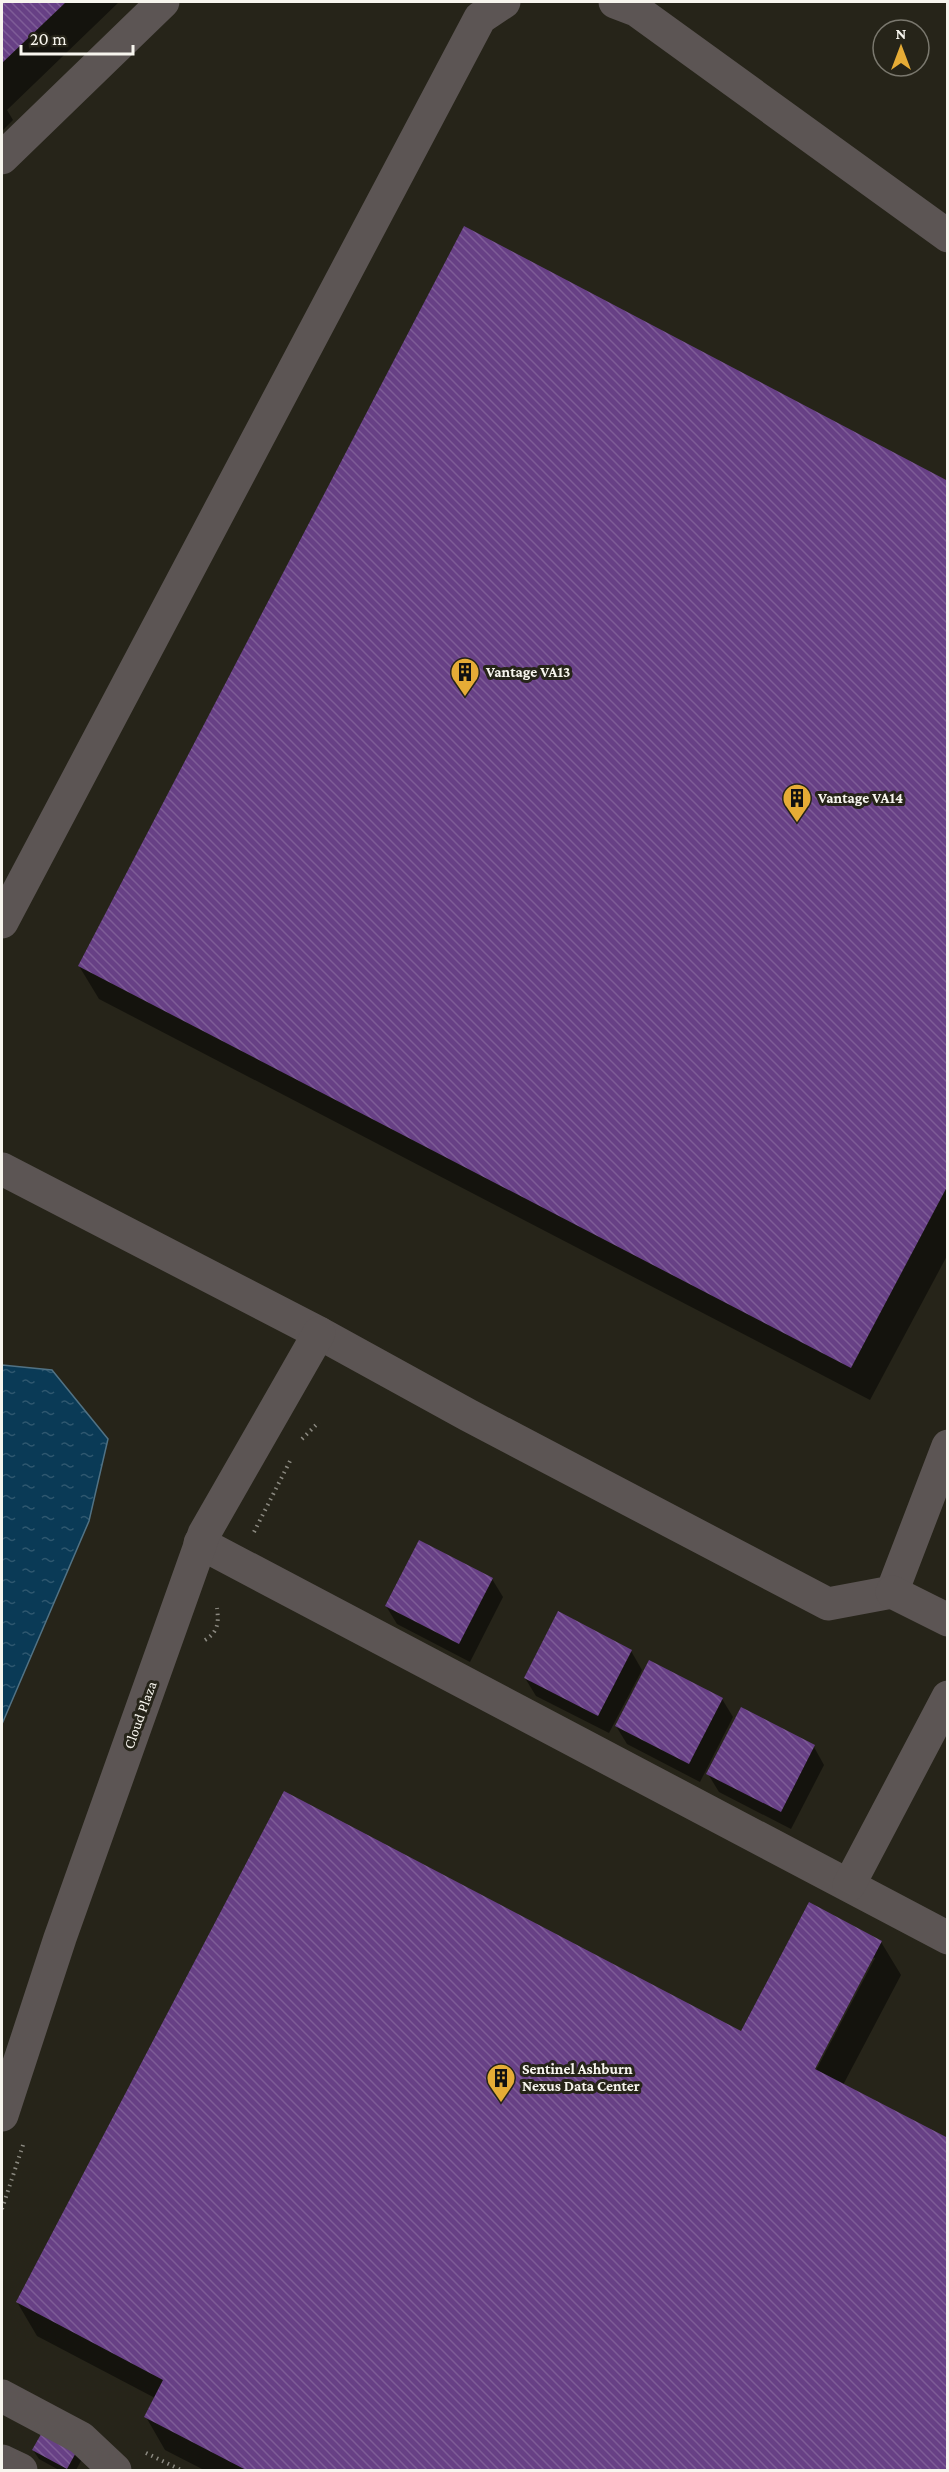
<svg xmlns="http://www.w3.org/2000/svg" width="949" height="2472" font-family="'Crimson Pro',serif">
  <style>
    .water { fill: url(#water-ripples); stroke: #517284; stroke-width: 1.5 }
    .shadow { fill: #0007; fill-rule: evenodd }
    .building { fill: url(#building-back-hatch) }
    .lines { fill: none; stroke-linecap: round; stroke-linejoin: round }
    .path { stroke: #8b8980; stroke-width: 4; stroke-dasharray: 1.5 4.5; stroke-linecap: butt }
    .minor { stroke: #5c5554; stroke-width: 33 }
    .labels { text-anchor: middle; stroke-width: 6; stroke-linejoin: round; paint-order: stroke }
    .poi-label { font-size: 15px; font-weight: bold; fill: #f7f5ee; stroke: #262419; text-anchor: start }
    .street-label { font-size: 15px; fill: #f7f5ee; stroke: #262419 }
  </style>
  <defs>
    <pattern id="water-ripples" width="26" height="14" patternUnits="userSpaceOnUse" patternTransform="scale(1.5)"><rect width="26" height="14" fill="#0a3a56"/><path d="M2 4q2-2 4 0t4 0M15 11q2-2 4 0t4 0" fill="none" stroke="#2e576f"/></pattern>
    <pattern id="building-back-hatch" width="6" height="6" patternUnits="userSpaceOnUse" patternTransform="scale(1.5)"><rect width="6" height="6" fill="#674085"/><path d="M-1 5l2 2M0 0l6 6M5-1l2 2" fill="none" stroke="#7e5c97"/></pattern>
  </defs>
  <rect width="100%" height="100%" fill="#262419"/>
  <path class="water" d="M 2,1365 L 52,1370 L 108,1439 L 89,1521 L 2,1724 Z"/>
  <g class="shadow">
    <path d="M 2,2 L 119,2 L 7,110 L 13,120 L 2,131 Z"/>
    <path d="M 948,482 L 948,1254 L 870,1400 L 99,999 L 79,966 Z"/>
    <path d="M 492,1579 L 503,1597 L 470,1662 L 397,1624 L 386,1606 Z"/>
    <path d="M 631,1651 L 642,1670 L 609,1733 L 536,1696 L 525,1678 Z"/>
    <path d="M 722,1699 L 733,1717 L 700,1782 L 627,1744 L 616,1726 Z"/>
    <path d="M 814,1747 L 824,1765 L 791,1829 L 719,1792 L 708,1774 Z"/>
    <path d="M 881,1942 L 901,1975 L 843,2085 L 948,2140 L 948,2470 L 204,2470 L 165,2450 L 146,2417 L 155,2398 L 37,2336 L 17,2302 L 741,2033 ZM 872,1958 L 875,1958 L 813,2076 L 810,2074 Z"/>
    <path d="M 44,2431 L 82,2459 L 76,2470 L 59,2470 L 39,2459 L 33,2450 Z"/>
  </g>
  <g class="building">
    <path d="M 2,2 L 66,2 L 2,63 Z"/>
    <path d="M 464,226 L 948,481 L 948,1185 L 851,1368 L 78,966 Z"/>
    <path d="M 419,1540 L 493,1578 L 459,1644 L 385,1606 Z"/>
    <path d="M 558,1611 L 632,1650 L 598,1716 L 524,1678 Z"/>
    <path d="M 649,1660 L 723,1698 L 689,1764 L 615,1726 Z"/>
    <path d="M 741,1707 L 815,1745 L 781,1812 L 706,1774 Z"/>
    <path d="M 284,1791 L 741,2031 L 809,1902 L 882,1941 L 815,2069 L 948,2138 L 948,2470 L 246,2470 L 144,2417 L 163,2380 L 16,2302 Z"/>
    <path d="M 44,2429 L 78,2449 L 67,2469 L 32,2450 Z"/>
  </g>
  <g class="lines">
    <g class="path">
      <path d="M 302,1439 L 319,1422"/>
      <path d="M 254,1532 L 290,1461"/>
      <path d="M 205,1640 C 218,1632 219,1623 217,1608"/>
      <path d="M 2,2209 L 23,2145"/>
      <path d="M 146,2453 L 181,2470"/>
    </g>
    <g class="minor">
      <path d="M 615,2 L 636,10 L 948,236"/>
      <path d="M 2,158 L 163,2"/>
      <path d="M 2,922 L 480,18 L 504,2"/>
      <path d="M 2,1169 L 319,1333 L 468,1415 L 828,1604 L 892,1592 L 948,1446"/>
      <path d="M 200,1543 L 948,1938"/>
      <path d="M 892,1592 L 948,1620"/>
      <path d="M 849,1885 L 948,1697"/>
      <path d="M 2,2115 L 60,1938 L 204,1534 L 319,1333"/>
      <path d="M 2,2396 L 81,2438 L 115,2470"/>
      <path d="M 2,2461 L 21,2470"/>
    </g>
  </g>
  <defs>
    <g id="building-pin" transform="scale(1.5)"><path d="M0 17L-7.5 6A9.5 9.5 0 1 1 7.5 6Z" fill="#e6ac36" stroke="#262419"/><path d="M-4-6H4V6H1V3H-1V6H-4ZM-2.5-4.3h1.7v1.8h-1.7ZM.8-4.3h1.7v1.8H.8ZM-2.5-1h1.7V.8h-1.7ZM.8-1h1.7V.8H.8Z" fill="#111"/></g>
  </defs>
  <g fill-rule="evenodd">
    <use href="#building-pin" x="465" y="672"/>
    <use href="#building-pin" x="797" y="798"/>
    <use href="#building-pin" x="501" y="2078"/>
  </g>
  <g class="labels">
    <g class="poi-label">
      <text x="486" y="677">Vantage VA13</text>
      <text x="818" y="803">Vantage VA14</text>
      <text x="522" y="2074">Sentinel Ashburn<tspan x="522" dy="17">Nexus Data Center</tspan></text>
    </g>
    <g class="street-label">
      <text transform="translate(140 1715) rotate(-70)" y="5">Cloud Plaza</text>
    </g>
  </g>
  <rect width="949" height="2472" fill="none" stroke="#f7f5ee" stroke-width="6"/>
  <g transform="translate(901 48)"><circle r="28" fill="#262419" stroke="#7a786e" stroke-width="1.5"/>
  <path d="M0-4.5L10 22L0 15L-10 22Z" fill="#e6ac36"/>
  <text y="-9" font-size="16" font-weight="bold" text-anchor="middle" fill="#f7f5ee">N</text>
  </g>
  <path d="M21 45v9h112v-9" fill="none" stroke="#f7f5ee" stroke-width="3"/>
  <text x="30" y="45" font-size="18" fill="#f7f5ee" stroke="#262419" stroke-width="4.5" paint-order="stroke">20 m</text>
</svg>
